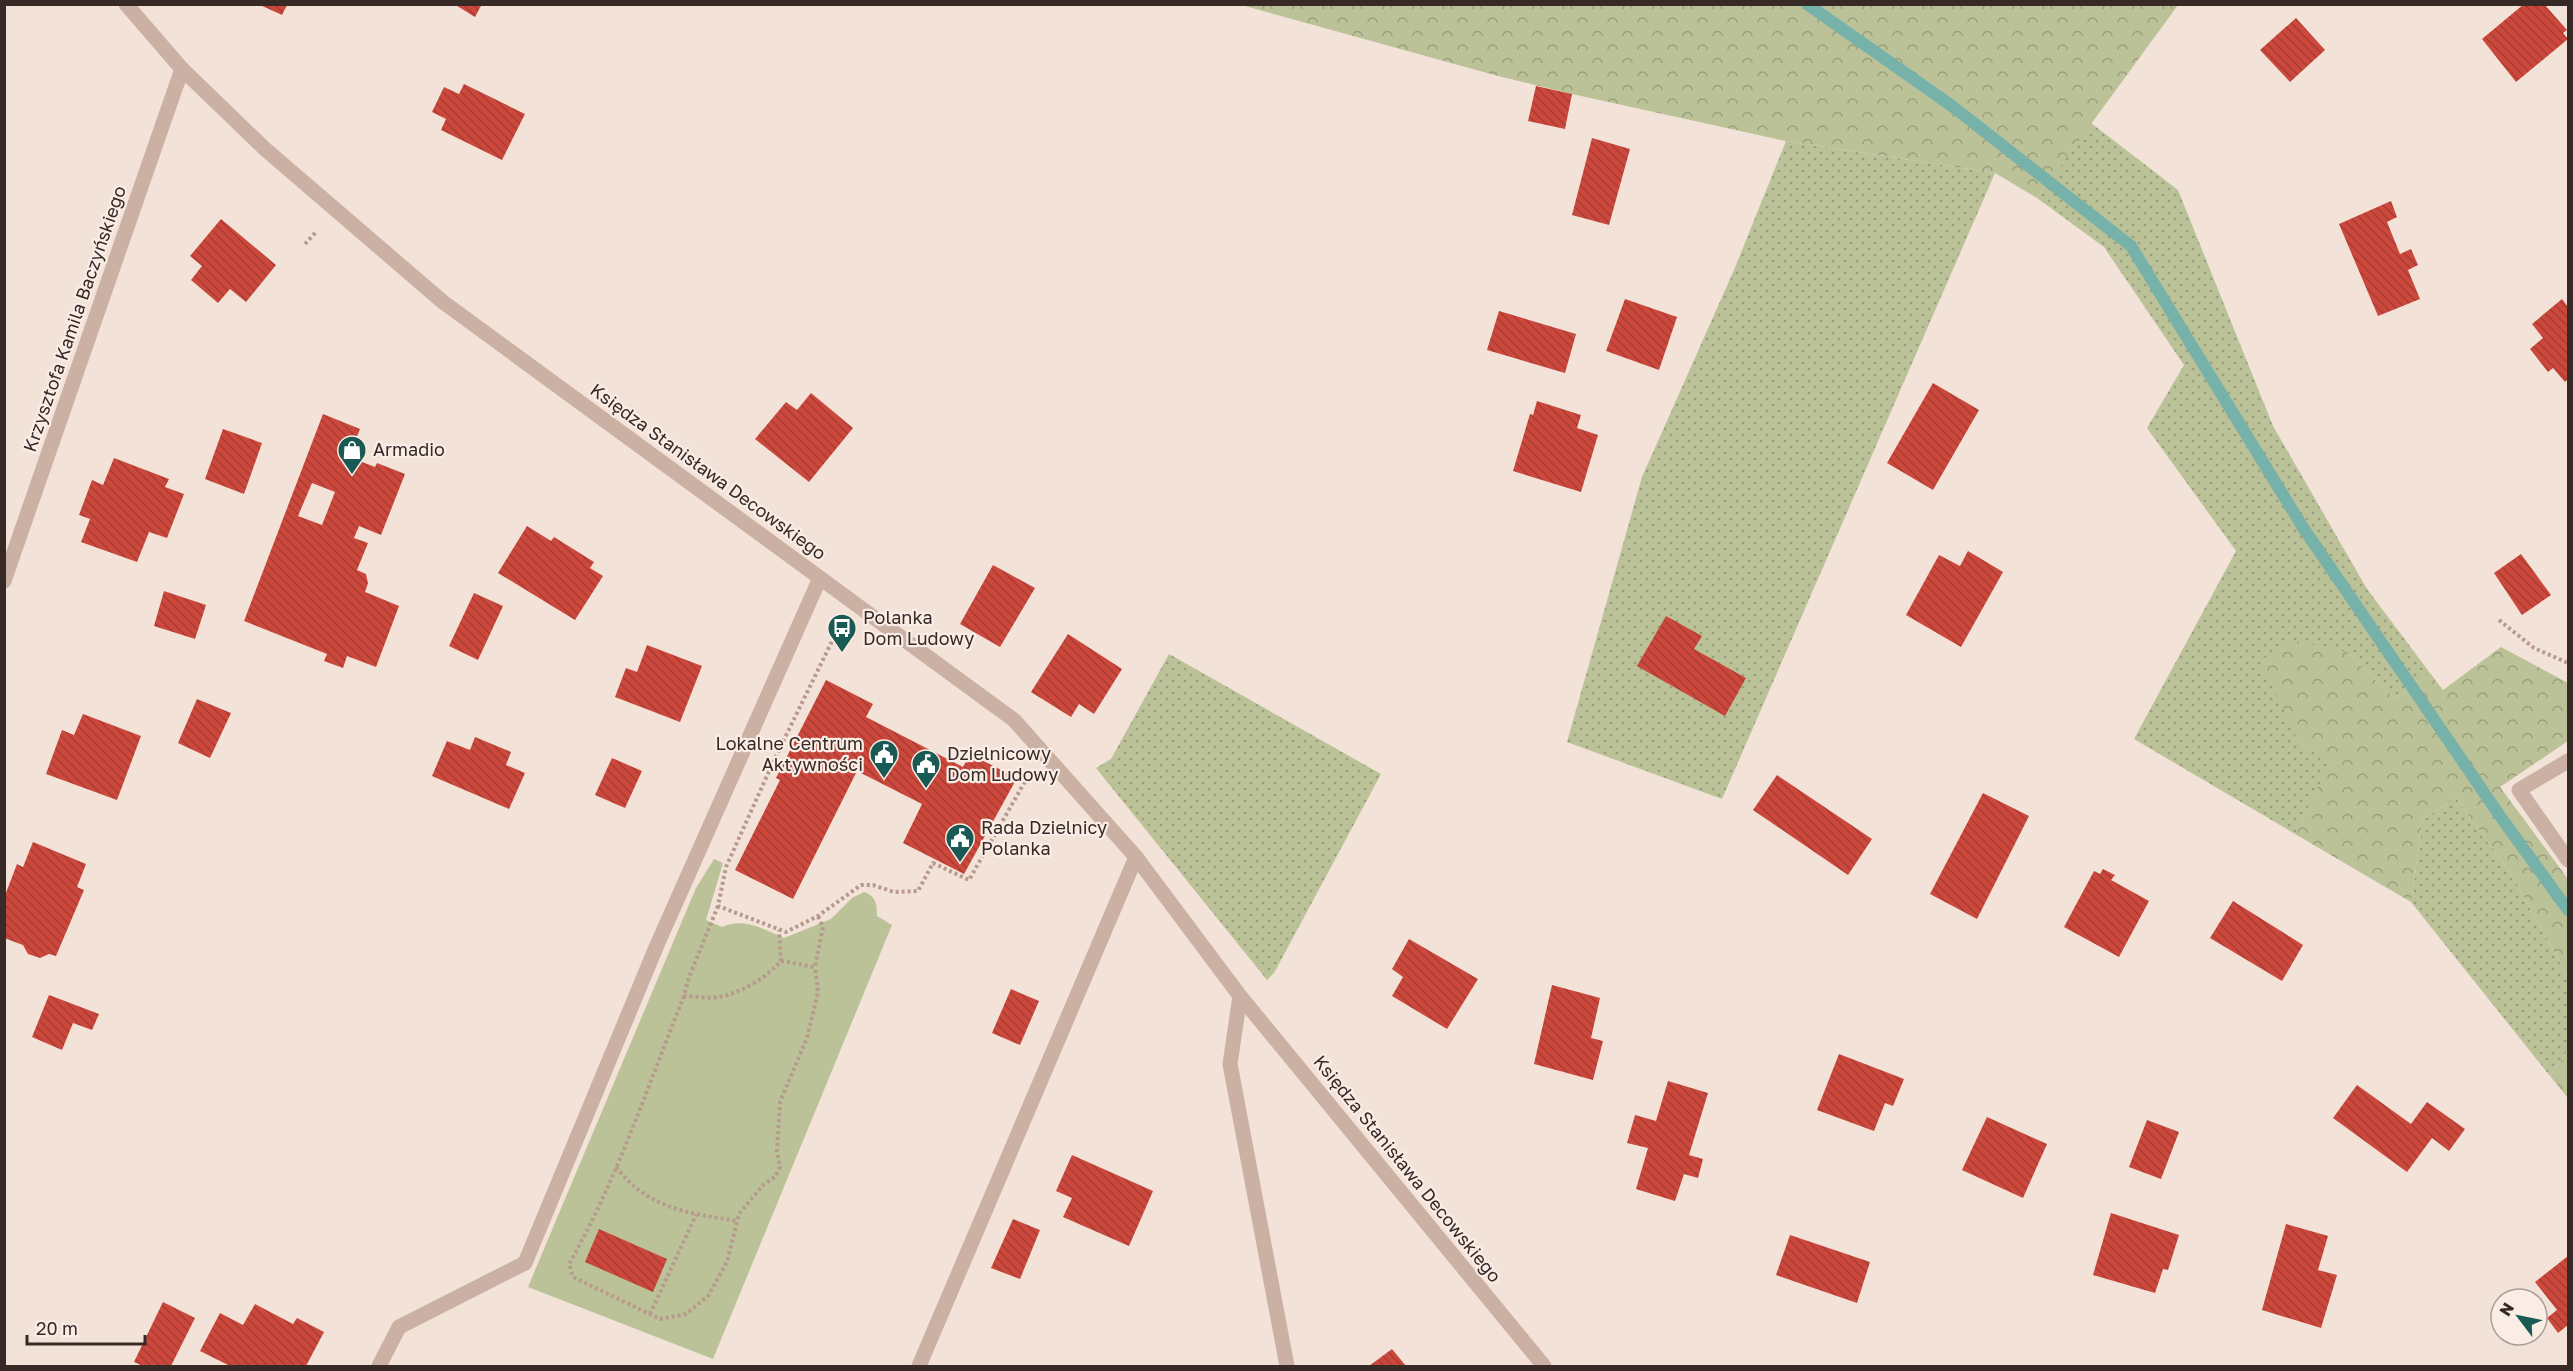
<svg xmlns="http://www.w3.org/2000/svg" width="2573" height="1371" font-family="'Golos Text',sans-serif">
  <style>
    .grass { fill: url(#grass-dots) }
    .forest { fill: url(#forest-crowns) }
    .green { fill: #bbc298 }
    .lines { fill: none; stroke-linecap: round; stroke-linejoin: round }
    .stream { stroke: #76b1aa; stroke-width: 12 }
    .building { fill: url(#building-back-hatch); fill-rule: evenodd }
    .path { stroke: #b7998e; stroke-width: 4; stroke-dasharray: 3 3; stroke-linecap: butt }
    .lane { stroke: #cbb0a4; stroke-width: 15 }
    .street { stroke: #cbb0a4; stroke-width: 15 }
    .labels { text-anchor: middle; stroke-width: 4.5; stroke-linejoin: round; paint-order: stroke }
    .street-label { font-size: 18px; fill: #362926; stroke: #faede5 }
    .poi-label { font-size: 18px; fill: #362926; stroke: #faede5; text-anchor: start }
  </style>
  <defs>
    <pattern id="grass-dots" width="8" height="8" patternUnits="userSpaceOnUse" patternTransform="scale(1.5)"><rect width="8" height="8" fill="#bbc298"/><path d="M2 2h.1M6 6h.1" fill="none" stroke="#999e7c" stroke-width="1.8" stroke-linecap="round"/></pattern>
    <pattern id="forest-crowns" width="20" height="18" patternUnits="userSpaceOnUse" patternTransform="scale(1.5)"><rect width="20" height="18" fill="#bbc298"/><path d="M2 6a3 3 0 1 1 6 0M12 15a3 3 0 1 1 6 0" fill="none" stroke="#999e7c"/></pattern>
    <pattern id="building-back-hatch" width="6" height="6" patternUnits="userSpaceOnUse" patternTransform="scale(1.5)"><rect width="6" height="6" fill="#cd483c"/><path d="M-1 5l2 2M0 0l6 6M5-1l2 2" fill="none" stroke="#a73c32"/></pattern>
  </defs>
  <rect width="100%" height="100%" fill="#f3e2d8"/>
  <g class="grass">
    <path d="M 2091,123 L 2178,190 L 2273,426 L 2367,589 L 2430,673 L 2395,699 L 2347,652 L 2299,743 L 2331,763 L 2295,834 L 2134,739 L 2236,551 L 2147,428 L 2184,365 L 2104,247 L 2037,198 Z"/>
    <path d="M 1786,141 L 1995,173 L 1722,799 L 1567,742 L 1642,477 L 1734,270 Z"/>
    <path d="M 1169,654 L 1381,774 L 1274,973 L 1267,980 L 1096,768 L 1111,759 Z"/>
    <path d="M 2456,798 L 2510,872 L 2568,977 L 2568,1050 L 2550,1076 L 2411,902 L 2423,819 Z"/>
  </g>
  <g class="forest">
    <path d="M 1241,5 L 2178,5 L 2037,198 L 1995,173 L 1786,141 L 1572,94 L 1498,76 Z"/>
    <path d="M 2291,640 L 2347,652 L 2395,699 L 2430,673 L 2443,690 L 2501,647 L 2568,683 L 2568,741 L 2500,787 L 2568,879 L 2568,977 L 2510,872 L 2456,798 L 2423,819 L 2411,902 L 2295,834 L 2330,763 L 2299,743 L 2260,661 Z"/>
    <path d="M 2568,1050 L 2568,1098 L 2550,1076 Z"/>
  </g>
  <path class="green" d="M 714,859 L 723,863 L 706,920 L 722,927 C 744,917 763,929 784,938 L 831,919 L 852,898 L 864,892 C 876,896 877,904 877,916 L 892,925 L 713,1359 L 528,1287 L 696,888 Z"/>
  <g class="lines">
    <path class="stream" d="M 1807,4 L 1952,106 L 2131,246 L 2302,526 L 2500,816 L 2568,910"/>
  </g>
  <g class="building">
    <path d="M 454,4 L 482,4 L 475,17 Z"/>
    <path d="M 2524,4 L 2544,4 L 2567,30 L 2563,33 L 2568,39 L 2516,82 L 2482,39 Z"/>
    <path d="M 260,5 L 287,5 L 282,15 Z"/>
    <path d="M 2296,18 L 2325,50 L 2290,82 L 2260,50 Z"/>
    <path d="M 464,84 L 525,114 L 502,160 L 441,130 L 446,119 L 432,112 L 444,87 L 459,94 Z"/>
    <path d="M 1536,86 L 1572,94 L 1565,129 L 1528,121 Z"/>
    <path d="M 1592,138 L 1630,149 L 1609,225 L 1572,215 Z"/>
    <path d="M 2391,201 L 2397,217 L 2387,222 L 2400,254 L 2411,249 L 2418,265 L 2408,270 L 2420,299 L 2378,316 L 2339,224 Z"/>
    <path d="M 221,219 L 276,265 L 246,302 L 230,289 L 218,303 L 191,280 L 202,266 L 190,256 Z"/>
    <path d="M 1625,299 L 1677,317 L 1659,370 L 1606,351 Z"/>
    <path d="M 2562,299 L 2568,307 L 2568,379 L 2565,382 L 2553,368 L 2548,372 L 2530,349 L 2543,338 L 2532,324 Z"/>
    <path d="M 1499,311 L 1576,334 L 1565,373 L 1487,350 Z"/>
    <path d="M 1933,383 L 1979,410 L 1933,490 L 1887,463 Z"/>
    <path d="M 811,393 L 853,428 L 809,482 L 755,439 L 786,402 L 797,410 Z"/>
    <path d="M 1537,401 L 1581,415 L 1577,428 L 1598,435 L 1581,492 L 1513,471 L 1530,414 L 1533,415 Z"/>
    <path d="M 323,414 L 360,429 L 349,457 L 375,467 L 377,463 L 405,474 L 381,535 L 359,526 L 354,538 L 368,543 L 357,570 L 366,574 L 368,583 L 365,592 L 399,606 L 376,667 L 347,656 L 343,668 L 324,661 L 327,654 L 244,621 ZM 312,483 L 335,492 L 322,525 L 298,516 Z"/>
    <path d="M 223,429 L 262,443 L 244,494 L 205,479 Z"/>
    <path d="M 114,458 L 169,479 L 165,487 L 184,494 L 167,538 L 149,532 L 137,562 L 81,542 L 90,519 L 79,515 L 92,480 L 103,485 Z"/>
    <path d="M 527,526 L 551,541 L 554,537 L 594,562 L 590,568 L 603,576 L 575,620 L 498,573 Z"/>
    <path d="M 1968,551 L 2003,572 L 1961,647 L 1906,615 L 1939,555 L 1960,566 Z"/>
    <path d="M 2521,554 L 2551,595 L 2522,615 L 2494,573 Z"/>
    <path d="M 993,565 L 1035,588 L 1000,647 L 960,624 Z"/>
    <path d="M 164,591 L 206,605 L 195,639 L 154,626 Z"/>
    <path d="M 474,593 L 503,606 L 478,660 L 449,646 Z"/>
    <path d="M 1666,616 L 1702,636 L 1694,649 L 1746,678 L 1725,716 L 1637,666 Z"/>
    <path d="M 1068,634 L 1122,669 L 1094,714 L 1079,704 L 1071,717 L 1031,692 Z"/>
    <path d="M 647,645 L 702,666 L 680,722 L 615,697 L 626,668 L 637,672 Z"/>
    <path d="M 826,680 L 873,704 L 866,717 L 963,767 L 970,754 L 1017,778 L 964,874 L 903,843 L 922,804 L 857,771 L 793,899 L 735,870 L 780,780 L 776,778 Z"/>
    <path d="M 197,699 L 231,713 L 210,758 L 178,743 Z"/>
    <path d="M 83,714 L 141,736 L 117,800 L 46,774 L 62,730 L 74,735 Z"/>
    <path d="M 475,737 L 511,752 L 506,765 L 525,773 L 509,809 L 432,776 L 447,741 L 470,750 Z"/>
    <path d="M 612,758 L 642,771 L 625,808 L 595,795 Z"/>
    <path d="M 1777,775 L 1872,839 L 1848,875 L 1753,810 Z"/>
    <path d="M 1983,793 L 2029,816 L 1977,919 L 1930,894 Z"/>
    <path d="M 33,842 L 86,864 L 77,887 L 84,890 L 56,956 L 49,954 L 40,958 L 28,954 L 23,945 L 4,938 L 4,898 L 17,864 L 23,867 Z"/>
    <path d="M 2103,869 L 2115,875 L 2111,880 L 2149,901 L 2119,957 L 2064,927 L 2094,871 L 2100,874 Z"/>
    <path d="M 2233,901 L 2303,945 L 2282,981 L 2210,938 Z"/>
    <path d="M 1409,939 L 1478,979 L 1447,1029 L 1392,996 L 1403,977 L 1392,969 Z"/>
    <path d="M 1552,985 L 1600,998 L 1591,1038 L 1603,1041 L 1593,1080 L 1534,1064 Z"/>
    <path d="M 1011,989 L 1039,1001 L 1020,1045 L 992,1033 Z"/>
    <path d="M 49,995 L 99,1014 L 92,1030 L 73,1023 L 62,1050 L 32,1037 Z"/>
    <path d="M 1839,1054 L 1904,1079 L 1893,1106 L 1885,1103 L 1874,1131 L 1817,1110 Z"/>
    <path d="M 1668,1081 L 1708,1093 L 1689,1155 L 1703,1159 L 1698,1178 L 1684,1174 L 1675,1201 L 1636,1189 L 1648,1148 L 1627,1143 L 1635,1115 L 1656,1121 Z"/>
    <path d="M 2357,1085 L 2411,1124 L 2427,1102 L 2465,1129 L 2449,1151 L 2432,1138 L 2407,1172 L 2333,1118 Z"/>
    <path d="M 1987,1117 L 2047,1144 L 2023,1198 L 1962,1170 Z"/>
    <path d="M 2147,1120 L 2179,1132 L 2161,1179 L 2129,1167 Z"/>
    <path d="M 1072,1155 L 1153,1191 L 1129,1246 L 1063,1217 L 1072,1198 L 1056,1191 Z"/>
    <path d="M 2111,1213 L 2179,1235 L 2168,1270 L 2163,1269 L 2155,1293 L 2093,1275 Z"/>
    <path d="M 1013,1219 L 1040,1230 L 1020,1279 L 991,1268 Z"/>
    <path d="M 2286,1224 L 2328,1236 L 2318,1270 L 2337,1275 L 2321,1328 L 2262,1310 Z"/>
    <path d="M 599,1229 L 667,1259 L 653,1292 L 585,1262 Z"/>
    <path d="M 1790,1235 L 1870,1262 L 1857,1303 L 1776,1275 Z"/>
    <path d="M 2568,1256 L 2568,1325 L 2558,1333 L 2547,1318 L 2557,1310 L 2535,1282 Z"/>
    <path d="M 163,1302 L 195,1318 L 171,1366 L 143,1366 L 134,1362 Z"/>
    <path d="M 255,1304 L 293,1324 L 297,1318 L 324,1332 L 306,1366 L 230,1366 L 200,1351 L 220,1313 L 243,1325 Z"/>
    <path d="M 1392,1349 L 1406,1366 L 1369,1366 Z"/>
  </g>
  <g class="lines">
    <g class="path">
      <path d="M 305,244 L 317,231"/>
      <path d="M 2499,620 L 2534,648 L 2568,663"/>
      <path d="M 837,631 L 775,758 L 726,867 L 718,906 L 786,932 L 818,916 L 861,885 L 873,885 L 894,892 L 918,891 L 933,863 L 969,880 L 1027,778"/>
      <path d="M 718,906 L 689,977 L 684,996 C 695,996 708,999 719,997 C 741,993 766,978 781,961 L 779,930"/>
      <path d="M 781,961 L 815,967 L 823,927 L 818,916"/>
      <path d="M 684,996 C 648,1085 617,1180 569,1264 L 573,1277 L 660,1319 L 686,1314 L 708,1296 L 727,1262 L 739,1214 L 764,1184 L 775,1177 L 780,1167 L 777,1151 L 780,1102 L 807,1038 L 818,992 L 815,967"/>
      <path d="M 616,1167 C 648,1209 688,1213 737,1221"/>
      <path d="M 650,1314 L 696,1215"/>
    </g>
    <g class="lane">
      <path d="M 2568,761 L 2519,790 L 2568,860"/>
      <path d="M 379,1366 L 399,1327 L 525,1263 L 657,945 L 820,578"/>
      <path d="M 919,1366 L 1136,857"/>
    </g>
    <g class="street">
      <path d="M 126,4 L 182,69 L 265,149 L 443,302 L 1014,720 L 1136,857 L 1240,996 L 1544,1366"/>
      <path d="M 4,581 L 182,69"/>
      <path d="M 1240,996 L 1230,1064 L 1287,1366"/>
    </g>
  </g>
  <defs>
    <g id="shop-pin" transform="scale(1.5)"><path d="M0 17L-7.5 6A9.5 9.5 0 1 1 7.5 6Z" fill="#195a54" stroke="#faede5"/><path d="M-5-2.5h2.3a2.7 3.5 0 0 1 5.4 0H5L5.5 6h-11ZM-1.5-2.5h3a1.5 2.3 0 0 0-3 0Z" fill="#fff"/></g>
    <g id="bus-pin" transform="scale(1.5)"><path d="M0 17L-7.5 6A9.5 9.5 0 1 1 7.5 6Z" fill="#195a54" stroke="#faede5"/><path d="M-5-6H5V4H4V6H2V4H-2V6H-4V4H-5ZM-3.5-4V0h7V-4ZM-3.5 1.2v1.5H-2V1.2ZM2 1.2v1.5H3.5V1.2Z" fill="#fff"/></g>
    <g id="civic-pin" transform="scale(1.5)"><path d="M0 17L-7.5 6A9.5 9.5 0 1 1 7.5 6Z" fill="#195a54" stroke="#faede5"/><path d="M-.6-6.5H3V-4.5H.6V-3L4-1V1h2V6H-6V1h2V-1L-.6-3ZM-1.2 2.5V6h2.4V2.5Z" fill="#fff"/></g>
  </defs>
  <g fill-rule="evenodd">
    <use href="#shop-pin" x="352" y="450"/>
    <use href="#bus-pin" x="842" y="628"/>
    <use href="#civic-pin" x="884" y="754"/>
    <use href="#civic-pin" x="926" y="764"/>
    <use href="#civic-pin" x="960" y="838"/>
  </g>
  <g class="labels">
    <g class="street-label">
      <text transform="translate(75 319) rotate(-71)" y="6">Krzysztofa Kamila Baczyńskiego</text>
      <text transform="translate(708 472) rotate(36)" y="6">Księdza Stanisława Decowskiego</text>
      <text transform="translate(1407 1169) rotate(51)" y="6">Księdza Stanisława Decowskiego</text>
    </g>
    <g class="poi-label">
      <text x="373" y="456">Armadio</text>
      <text x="863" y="624">Polanka<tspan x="863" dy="21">Dom Ludowy</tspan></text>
      <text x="863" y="750" text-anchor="end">Lokalne Centrum<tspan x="863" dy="21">Aktywności</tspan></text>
      <text x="947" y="760">Dzielnicowy<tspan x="947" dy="21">Dom Ludowy</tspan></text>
      <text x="981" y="834">Rada Dzielnicy<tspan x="981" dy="21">Polanka</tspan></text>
    </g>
  </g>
  <rect width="2573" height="1371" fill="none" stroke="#362926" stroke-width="12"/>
  <g transform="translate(2519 1317) rotate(302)"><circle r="28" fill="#faede5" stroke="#ac9f99" stroke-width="1.5"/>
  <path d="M0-4.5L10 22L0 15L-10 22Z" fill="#195a54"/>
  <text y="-9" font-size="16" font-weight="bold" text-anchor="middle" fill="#362926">N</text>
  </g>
  <path d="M27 1335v9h118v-9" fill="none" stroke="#362926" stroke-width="3"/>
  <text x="36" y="1335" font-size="18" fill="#362926" stroke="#faede5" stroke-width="4.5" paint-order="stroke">20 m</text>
</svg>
